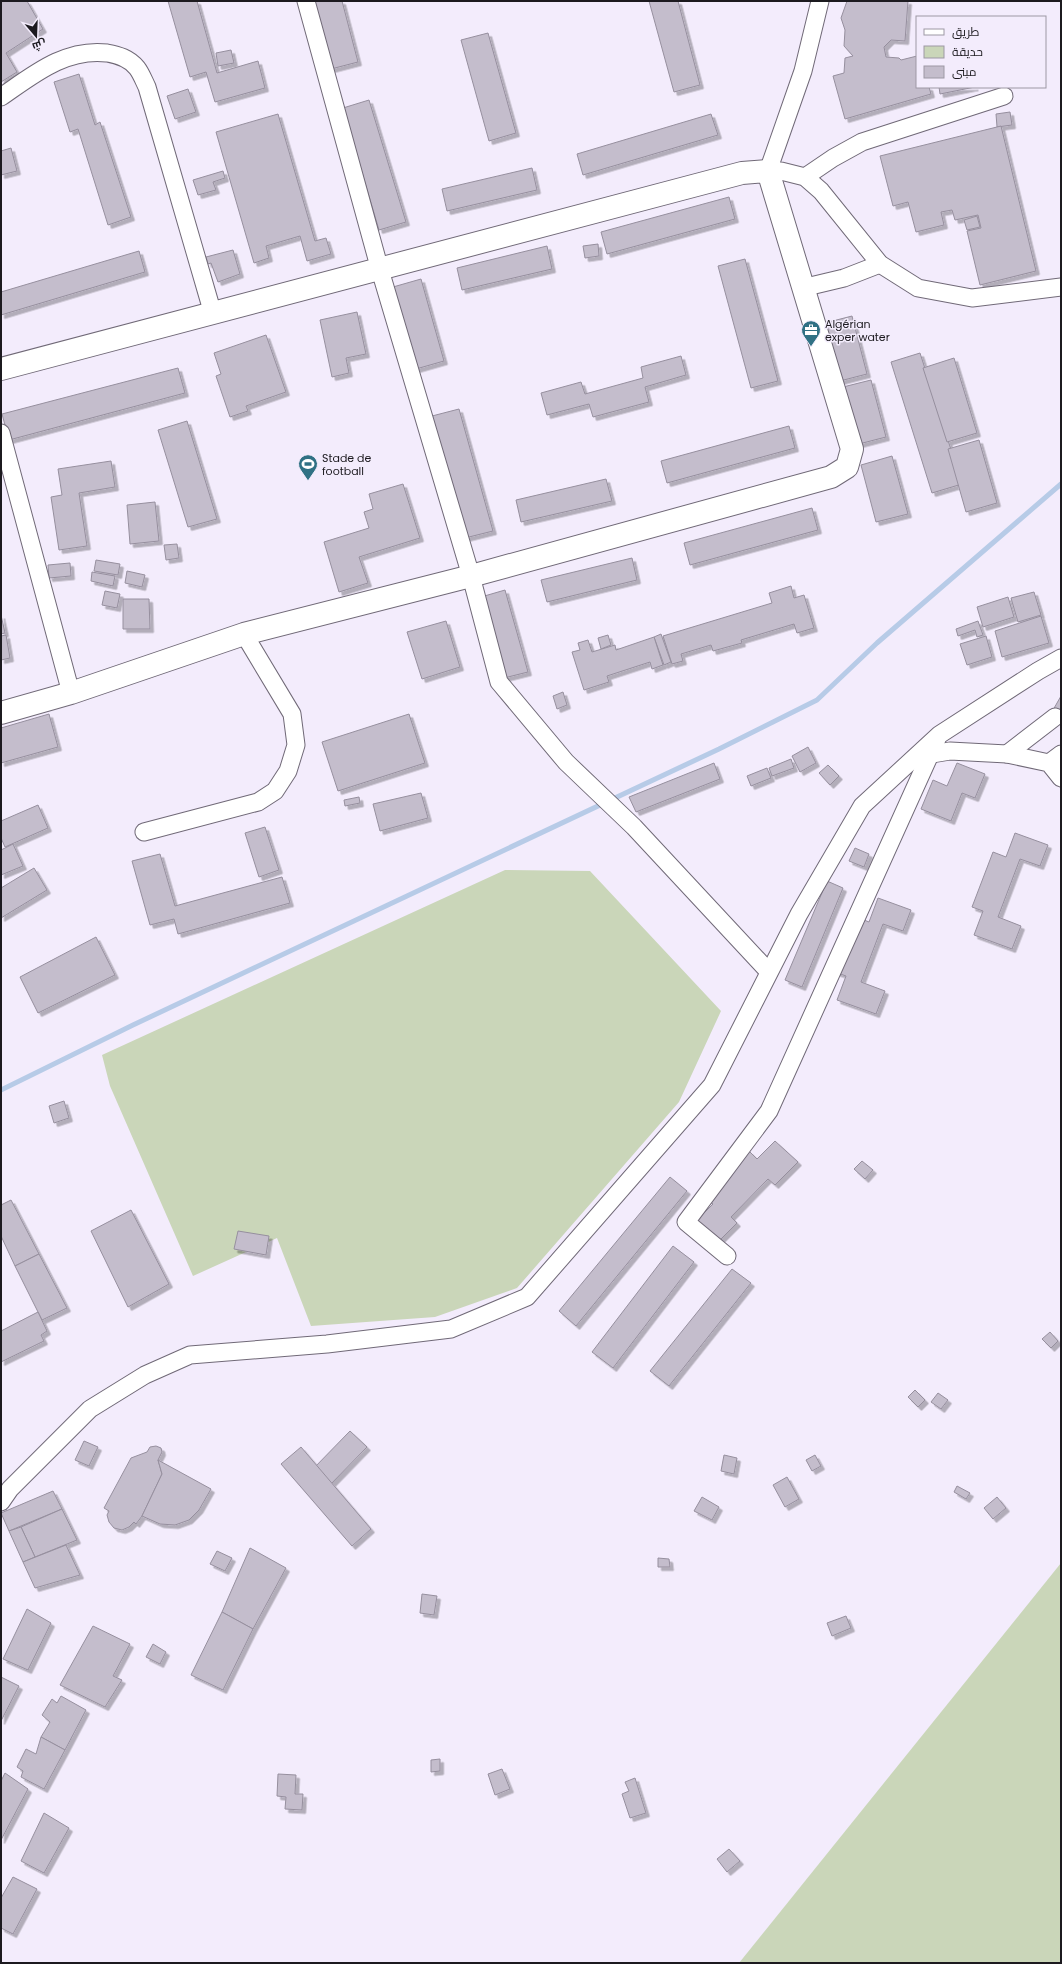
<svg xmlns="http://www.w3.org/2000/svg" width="1062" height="1964" font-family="Poppins,Cairo,sans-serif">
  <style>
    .green { fill: #cad6b9 }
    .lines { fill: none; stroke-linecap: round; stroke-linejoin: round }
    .stream { stroke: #b7cbe7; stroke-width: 5 }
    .building { fill: #c4bdcc; stroke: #968f9e; filter: url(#shadow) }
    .minor-casing { stroke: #706977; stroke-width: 19 }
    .tertiary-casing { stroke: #706977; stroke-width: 24 }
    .minor { stroke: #fff; stroke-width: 17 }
    .tertiary { stroke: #fff; stroke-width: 22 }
    .labels { text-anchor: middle; stroke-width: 3; stroke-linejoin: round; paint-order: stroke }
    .poi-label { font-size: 11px; fill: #1c1a1f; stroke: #f3ecfc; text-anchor: start }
  </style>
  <defs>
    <filter id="shadow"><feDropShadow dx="3.5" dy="3.5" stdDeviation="0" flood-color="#0004"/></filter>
  </defs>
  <rect width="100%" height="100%" fill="#f3ecfc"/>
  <g class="green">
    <path d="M 505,870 L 590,871 L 721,1011 L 679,1102 L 517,1288 L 435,1317 L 311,1326 L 277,1238 L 193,1276 L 110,1086 L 102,1055 Z"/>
    <path d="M 1061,1563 L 1061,1963 L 739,1963 Z"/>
  </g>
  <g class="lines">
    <path class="stream" d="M 1,1090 L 133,1025 L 719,749 L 817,700 L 877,643 L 1061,484"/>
  </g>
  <g class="building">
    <path d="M 1,1 L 27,1 L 43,29 L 6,53 L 17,72 L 1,82 Z"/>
    <path d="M 168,1 L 197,1 L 217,73 L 258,61 L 265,88 L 215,102 L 206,72 L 190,77 Z"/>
    <path d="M 312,1 L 342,1 L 358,62 L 331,69 Z"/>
    <path d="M 649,1 L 678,1 L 700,85 L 674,92 Z"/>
    <path d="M 847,1 L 908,1 L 905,41 L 891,40 L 884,47 L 886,57 L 899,58 L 901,60 L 917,56 L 917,87 L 929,87 L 931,94 L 845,119 L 833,76 L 844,73 L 845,58 L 853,56 L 844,46 L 845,30 L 841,18 Z"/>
    <path d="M 488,33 L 516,133 L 489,141 L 461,40 Z"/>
    <path d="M 231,50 L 234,63 L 218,66 L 216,53 Z"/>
    <path d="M 79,74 L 95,125 L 100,122 L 131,217 L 108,225 L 78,129 L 70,132 L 54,82 Z"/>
    <path d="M 939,87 L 975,87 L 940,94 Z"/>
    <path d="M 188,89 L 196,112 L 175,119 L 167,96 Z"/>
    <path d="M 369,100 L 406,222 L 379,230 L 343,108 Z"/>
    <path d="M 1010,112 L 1012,125 L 997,127 L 996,114 Z"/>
    <path d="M 278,114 L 315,241 L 326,238 L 331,254 L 307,261 L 300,236 L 266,246 L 269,258 L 254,263 L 216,132 Z"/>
    <path d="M 711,114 L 718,135 L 583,175 L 577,154 Z"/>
    <path d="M 1001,126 L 1036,271 L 980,285 L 967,231 L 981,228 L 978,215 L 955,220 L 952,210 L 941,212 L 944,225 L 916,232 L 908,202 L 893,206 L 880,156 Z"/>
    <path d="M 11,148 L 17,171 L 1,175 L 1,151 Z"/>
    <path d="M 532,168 L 537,190 L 447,211 L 442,189 Z"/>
    <path d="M 223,171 L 225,178 L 213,182 L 216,190 L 198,195 L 193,180 Z"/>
    <path d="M 729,197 L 735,219 L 607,254 L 601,232 Z"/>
    <path d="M 977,216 L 980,227 L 967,230 L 964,220 Z"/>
    <path d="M 598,244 L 599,256 L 585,258 L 583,246 Z"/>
    <path d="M 547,246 L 552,269 L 462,290 L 457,268 Z"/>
    <path d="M 233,250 L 240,274 L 218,282 L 211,263 L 208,264 L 206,257 Z"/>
    <path d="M 139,251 L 145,272 L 1,315 L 1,292 Z"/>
    <path d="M 745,259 L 778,381 L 751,388 L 718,266 Z"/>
    <path d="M 421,279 L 444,361 L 416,369 L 393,287 Z"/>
    <path d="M 357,312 L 366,354 L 346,358 L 349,373 L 332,377 L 320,320 Z"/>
    <path d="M 852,316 L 867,374 L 836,382 L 821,324 Z"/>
    <path d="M 266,335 L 286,392 L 246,406 L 248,411 L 230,417 L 216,376 L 221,374 L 214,353 Z"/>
    <path d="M 920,353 L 962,484 L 932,493 L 891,362 Z"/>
    <path d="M 681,356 L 686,375 L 645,387 L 649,402 L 593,417 L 589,404 L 547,415 L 541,393 L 581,382 L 585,394 L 643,378 L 641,367 Z"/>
    <path d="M 954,358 L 977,433 L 947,442 L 923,368 Z"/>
    <path d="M 178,368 L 185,393 L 9,440 L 2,414 Z"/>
    <path d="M 871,380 L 886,437 L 855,445 L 839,388 Z"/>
    <path d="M 459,409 L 493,531 L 465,538 L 432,416 Z"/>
    <path d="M 187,421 L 217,519 L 188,527 L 158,430 Z"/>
    <path d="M 789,426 L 795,448 L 667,483 L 661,461 Z"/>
    <path d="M 979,440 L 997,503 L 966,512 L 948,449 Z"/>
    <path d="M 892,456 L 908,514 L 876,522 L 861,465 Z"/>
    <path d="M 111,461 L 115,487 L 79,493 L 87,546 L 59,550 L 51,497 L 62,495 L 58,469 Z"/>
    <path d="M 606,479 L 612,501 L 521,522 L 516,500 Z"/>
    <path d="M 403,484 L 420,538 L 359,557 L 368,583 L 339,592 L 324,542 L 369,528 L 364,512 L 373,509 L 369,494 Z"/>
    <path d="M 155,502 L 159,541 L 130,544 L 127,505 Z"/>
    <path d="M 812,508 L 818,530 L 690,565 L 684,543 Z"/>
    <path d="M 177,544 L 179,558 L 166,560 L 164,545 Z"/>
    <path d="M 632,558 L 637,580 L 547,602 L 541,580 Z"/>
    <path d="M 96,560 L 120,564 L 118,575 L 94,571 Z"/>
    <path d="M 70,563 L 71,576 L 49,578 L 48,565 Z"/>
    <path d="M 127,571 L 145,575 L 142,587 L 125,583 Z"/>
    <path d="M 92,572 L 115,576 L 113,586 L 91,581 Z"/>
    <path d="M 791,586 L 794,598 L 804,595 L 814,628 L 797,633 L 794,624 L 741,640 L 742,643 L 713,651 L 711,645 L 681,654 L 683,661 L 672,664 L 663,636 L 772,603 L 769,593 Z"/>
    <path d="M 505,590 L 528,672 L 504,678 L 481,597 Z"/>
    <path d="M 105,591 L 120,594 L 117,608 L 102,605 Z"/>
    <path d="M 1034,592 L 1041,615 L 1018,622 L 1011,598 Z"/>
    <path d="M 1008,597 L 1014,617 L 983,627 L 977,607 Z"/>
    <path d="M 123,599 L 149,599 L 150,629 L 123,629 Z"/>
    <path d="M 1,615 L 5,633 L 1,634 Z"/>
    <path d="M 1041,616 L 1049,643 L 1002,657 L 995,631 Z"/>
    <path d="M 446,621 L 460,667 L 422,679 L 407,632 Z"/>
    <path d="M 978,621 L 983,635 L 977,637 L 975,630 L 958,636 L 956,629 Z"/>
    <path d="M 661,634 L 671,662 L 664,665 L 654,637 Z"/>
    <path d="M 6,635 L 10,658 L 1,660 L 1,636 Z"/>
    <path d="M 608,635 L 611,645 L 601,649 L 598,638 Z"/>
    <path d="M 986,636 L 992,657 L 967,665 L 960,644 Z"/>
    <path d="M 654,637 L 663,665 L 652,669 L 650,662 L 607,676 L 609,682 L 584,690 L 572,652 L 580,650 L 578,643 L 588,640 L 592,652 L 615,645 L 616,650 Z"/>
    <path d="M 563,692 L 567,705 L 557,709 L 553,696 Z"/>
    <path d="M 1061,696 L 1061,715 L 1053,710 Z"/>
    <path d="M 49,714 L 58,747 L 1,763 L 1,728 Z"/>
    <path d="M 409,714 L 425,763 L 338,791 L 322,742 Z"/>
    <path d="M 808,747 L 816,763 L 800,772 L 792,756 Z"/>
    <path d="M 791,759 L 794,768 L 772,776 L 769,768 Z"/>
    <path d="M 714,763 L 720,779 L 636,812 L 629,797 Z"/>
    <path d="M 957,763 L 985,774 L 975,798 L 962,793 L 951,821 L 921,809 L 933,780 L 947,786 Z"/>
    <path d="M 828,765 L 839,776 L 830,785 L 819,773 Z"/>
    <path d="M 767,768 L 771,778 L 751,786 L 747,776 Z"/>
    <path d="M 421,793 L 428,818 L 380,831 L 373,804 Z"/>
    <path d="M 359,797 L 360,803 L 345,806 L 344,800 Z"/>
    <path d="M 38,805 L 48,828 L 5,847 L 1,838 L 1,821 Z"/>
    <path d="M 265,827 L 279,870 L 259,877 L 245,833 Z"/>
    <path d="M 1015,833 L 1048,845 L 1040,866 L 1020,859 L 998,917 L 1021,926 L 1012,949 L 974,935 L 983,911 L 972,907 L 993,852 L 1006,857 Z"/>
    <path d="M 13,844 L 23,866 L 1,875 L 1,850 Z"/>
    <path d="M 855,848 L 869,854 L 864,867 L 849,861 Z"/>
    <path d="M 160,854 L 175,906 L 282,877 L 290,903 L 178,934 L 174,919 L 150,925 L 132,861 Z"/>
    <path d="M 34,868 L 47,890 L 1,918 L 1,888 Z"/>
    <path d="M 827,881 L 843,888 L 802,987 L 785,980 Z"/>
    <path d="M 878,898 L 911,910 L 903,931 L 883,924 L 861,982 L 885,991 L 876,1014 L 837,1000 L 846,976 L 835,972 L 859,918 L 869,922 Z"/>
    <path d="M 96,937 L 115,975 L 38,1013 L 20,977 Z"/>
    <path d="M 64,1101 L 69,1118 L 54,1123 L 49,1106 Z"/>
    <path d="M 775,1141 L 798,1162 L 775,1185 L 768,1179 L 731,1217 L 737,1223 L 718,1242 L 696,1221 L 713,1204 L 705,1197 L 749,1151 L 757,1159 Z"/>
    <path d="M 862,1161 L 873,1170 L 865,1179 L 854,1169 Z"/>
    <path d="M 670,1177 L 687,1191 L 576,1326 L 559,1311 Z"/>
    <path d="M 11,1200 L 39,1254 L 15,1266 L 1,1236 L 1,1205 Z"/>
    <path d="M 131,1210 L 169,1284 L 128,1307 L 91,1231 Z"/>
    <path d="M 238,1231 L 269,1236 L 266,1255 L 234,1249 Z"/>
    <path d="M 673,1246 L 694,1262 L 613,1368 L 592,1352 Z"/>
    <path d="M 39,1254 L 67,1308 L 42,1320 L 15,1266 Z"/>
    <path d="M 732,1269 L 751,1283 L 669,1386 L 650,1371 Z"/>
    <path d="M 38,1312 L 47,1331 L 41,1335 L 44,1341 L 1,1362 L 1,1331 Z"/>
    <path d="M 1050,1332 L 1058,1341 L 1051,1348 L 1042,1339 Z"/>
    <path d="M 915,1390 L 925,1400 L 918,1407 L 908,1397 Z"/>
    <path d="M 938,1393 L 948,1400 L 941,1409 L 931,1402 Z"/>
    <path d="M 350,1431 L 367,1447 L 329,1486 L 312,1470 Z"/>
    <path d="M 84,1441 L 98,1447 L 89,1466 L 75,1460 Z"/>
    <path d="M 156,1446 L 161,1448 L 162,1452 L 158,1460 L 162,1474 L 142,1516 L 136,1524 L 134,1522 L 129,1527 L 122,1530 L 114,1528 L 109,1522 L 107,1515 L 109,1511 L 104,1508 L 131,1458 L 147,1452 L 150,1447 Z"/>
    <path d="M 301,1447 L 371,1529 L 352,1546 L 281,1464 Z"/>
    <path d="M 724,1455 L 737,1458 L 734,1474 L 721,1471 Z"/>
    <path d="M 815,1455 L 821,1466 L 812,1471 L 806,1460 Z"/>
    <path d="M 158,1460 L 211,1489 L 199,1510 L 189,1520 L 175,1525 L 160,1524 L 142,1516 L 162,1474 Z"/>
    <path d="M 787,1477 L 799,1499 L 785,1507 L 773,1485 Z"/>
    <path d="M 957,1486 L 970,1493 L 966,1499 L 954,1492 Z"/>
    <path d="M 53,1491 L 62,1509 L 9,1531 L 1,1513 Z"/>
    <path d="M 702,1497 L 719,1507 L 712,1520 L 694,1511 Z"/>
    <path d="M 997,1497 L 1006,1508 L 993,1519 L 984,1508 Z"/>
    <path d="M 62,1509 L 77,1540 L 35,1557 L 21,1527 Z"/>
    <path d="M 21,1527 L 35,1557 L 23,1562 L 9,1531 Z"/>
    <path d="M 66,1545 L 80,1575 L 35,1588 L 23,1562 Z"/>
    <path d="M 250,1548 L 286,1568 L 253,1629 L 222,1612 Z"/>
    <path d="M 217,1551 L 232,1558 L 225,1571 L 210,1564 Z"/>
    <path d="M 658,1558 L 669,1559 L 670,1567 L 658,1567 Z"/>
    <path d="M 422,1594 L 437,1596 L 434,1615 L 420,1613 Z"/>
    <path d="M 27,1609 L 51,1623 L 28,1670 L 3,1659 Z"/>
    <path d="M 222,1612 L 253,1629 L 223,1690 L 191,1675 Z"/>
    <path d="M 846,1616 L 851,1628 L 832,1636 L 827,1623 Z"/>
    <path d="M 93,1626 L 130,1644 L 113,1676 L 122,1680 L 105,1707 L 60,1685 Z"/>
    <path d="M 153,1644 L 166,1652 L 160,1664 L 146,1657 Z"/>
    <path d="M 1,1677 L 19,1686 L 1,1721 Z"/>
    <path d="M 61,1696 L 86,1710 L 65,1750 L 41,1737 L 50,1722 L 42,1715 L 52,1699 L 57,1703 Z"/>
    <path d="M 41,1737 L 65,1750 L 44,1789 L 21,1777 L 23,1771 L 17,1767 L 26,1749 L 36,1754 Z"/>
    <path d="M 440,1759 L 440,1771 L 431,1772 L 431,1760 Z"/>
    <path d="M 502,1769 L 510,1789 L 495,1795 L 488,1774 Z"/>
    <path d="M 5,1773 L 28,1789 L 1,1840 L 1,1781 Z"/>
    <path d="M 278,1774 L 296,1775 L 295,1794 L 303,1794 L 302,1810 L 285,1809 L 286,1797 L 277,1796 Z"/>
    <path d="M 635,1778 L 646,1813 L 630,1818 L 622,1794 L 629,1791 L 625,1782 Z"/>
    <path d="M 44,1813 L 69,1828 L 44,1873 L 21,1861 Z"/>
    <path d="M 729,1849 L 740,1861 L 727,1872 L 717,1859 Z"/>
    <path d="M 13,1877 L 37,1889 L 13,1934 L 1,1928 L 1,1898 Z"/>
  </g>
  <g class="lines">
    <g class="minor-casing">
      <g id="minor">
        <path d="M 306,1 L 380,270 L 471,576 L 499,682 L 566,762 L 634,827 L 769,972"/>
        <path d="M 820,1 L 803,71 L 768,171 L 781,171 L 805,177 L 821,191 L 880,264 L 918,288 L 972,298 L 1061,287"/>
        <path d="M 1,97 C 33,75 65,48 107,53 C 118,55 129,58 137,68 C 141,73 144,81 147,87 L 213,314"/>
        <path d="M 805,177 L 833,158 L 862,142 L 1004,96"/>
        <path d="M 802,288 L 844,278 L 880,264"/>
        <path d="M 1,433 L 71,693"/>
        <path d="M 932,754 L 950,751 L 1007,754 L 1049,763 L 1061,778"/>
        <path d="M 1007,754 L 1055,717"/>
        <path d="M 1049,763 L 1061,754"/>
        <path d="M 144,832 L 258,802 L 275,791 L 288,771 L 296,745 L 292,714 L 244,634"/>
        <path d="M 727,1256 L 686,1222 L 769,1111 L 937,739"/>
        <path d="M 1,1502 L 10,1489 L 90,1409 L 145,1375 L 190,1355 L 327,1344 L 451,1329 L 527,1297 L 712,1085 L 799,914 L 862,806 L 939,735 L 1038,671 L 1061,658"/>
      </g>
    </g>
    <g class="tertiary-casing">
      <path id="tertiary" d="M 1,369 L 742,173 L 768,171 L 852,449 L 847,467 L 831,477 L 471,576 L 244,634 L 71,693 L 1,713"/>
    </g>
    <use href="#minor" class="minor"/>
    <use href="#tertiary" class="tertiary"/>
  </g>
  <defs>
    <g id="office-pin" transform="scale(1)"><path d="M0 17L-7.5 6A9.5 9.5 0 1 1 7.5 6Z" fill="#307184" stroke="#f3ecfc"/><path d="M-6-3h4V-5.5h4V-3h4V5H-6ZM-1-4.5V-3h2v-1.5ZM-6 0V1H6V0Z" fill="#fff"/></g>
    <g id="stadium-pin" transform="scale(1)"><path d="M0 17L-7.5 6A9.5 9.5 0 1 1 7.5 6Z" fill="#307184" stroke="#f3ecfc"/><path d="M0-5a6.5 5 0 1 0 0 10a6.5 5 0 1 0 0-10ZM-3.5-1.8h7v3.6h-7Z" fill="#fff"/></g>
  </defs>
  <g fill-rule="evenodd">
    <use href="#office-pin" x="811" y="330"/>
    <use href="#stadium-pin" x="308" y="464"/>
  </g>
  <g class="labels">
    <g class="poi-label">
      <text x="825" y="328">Algérian<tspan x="825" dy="13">exper water</tspan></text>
      <text x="322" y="462">Stade de<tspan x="322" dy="13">football</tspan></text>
    </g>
  </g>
  <rect width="1062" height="1964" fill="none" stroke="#1c1a1f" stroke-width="4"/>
  <rect x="916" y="16" width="130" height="72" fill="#f3ecfc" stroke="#9d98a4"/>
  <rect x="924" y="29" width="20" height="6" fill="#ffffff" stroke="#9d98a4"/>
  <text x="952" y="36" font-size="12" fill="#1c1a1f">طريق</text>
  <rect x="924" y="46" width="20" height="12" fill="#cad6b9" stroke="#9d98a4"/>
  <text x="952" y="56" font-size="12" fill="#1c1a1f">حديقة</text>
  <rect x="924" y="66" width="20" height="12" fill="#c4bdcc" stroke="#9d98a4"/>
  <text x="952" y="76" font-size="12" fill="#1c1a1f">مبنى</text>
  <g transform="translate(36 36) rotate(161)" stroke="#f3ecfc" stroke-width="3" paint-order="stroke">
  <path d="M0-3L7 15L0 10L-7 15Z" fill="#1c1a1f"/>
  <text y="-6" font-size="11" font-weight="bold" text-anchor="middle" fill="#1c1a1f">ش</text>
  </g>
</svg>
